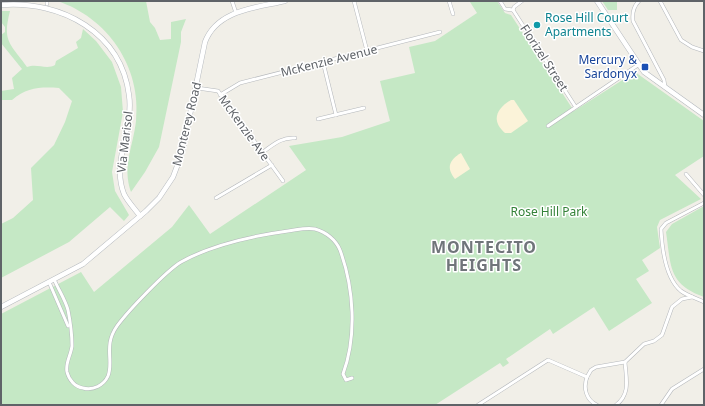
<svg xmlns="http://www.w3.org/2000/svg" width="705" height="406" font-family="'Noto Sans',sans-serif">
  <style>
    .green { fill: #c5e8c5 }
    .sand { fill: #fbf3d9 }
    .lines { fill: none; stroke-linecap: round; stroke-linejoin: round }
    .street-casing { stroke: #b5b8bc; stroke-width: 4 }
    .secondary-casing { stroke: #b6babf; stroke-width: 5.5 }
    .street { stroke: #fff; stroke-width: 3 }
    .secondary { stroke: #fff; stroke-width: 4.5 }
    .culture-dot { fill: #0f9aa8; stroke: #fff; stroke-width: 1.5 }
    .transit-dot { fill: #1a4fb4; stroke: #fff; stroke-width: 1.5 }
    .labels { text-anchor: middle; stroke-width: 3; stroke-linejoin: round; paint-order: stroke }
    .culture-label { font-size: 12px; fill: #0d838f; stroke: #fff; text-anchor: start }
    .street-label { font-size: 12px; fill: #5f6368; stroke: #fff }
    .transit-label { font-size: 12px; fill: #164399; stroke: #fff; text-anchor: end }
    .park-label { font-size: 12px; fill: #348238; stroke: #fff }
    .district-label { font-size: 16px; font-weight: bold; letter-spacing: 1px; fill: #70757a; stroke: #fff }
  </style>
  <rect width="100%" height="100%" fill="#f1efe8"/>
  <g class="green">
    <path d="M 57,1 L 146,1 L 150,22 L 155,28 L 160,40 L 171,39 L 171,22 L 186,19 L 181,32 L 181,42 L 159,147 L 145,172 L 131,192 C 122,166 133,147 136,121 C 142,67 107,17 57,1 Z"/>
    <path d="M 472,1 L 497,1 L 505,13 L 511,15 L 574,111 L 635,72 L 704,121 L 704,150 L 703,151 L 704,156 L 675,175 L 701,199 L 660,220 L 657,227 L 660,248 L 642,260 L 649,271 L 636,279 L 652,303 L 609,331 L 594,307 L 553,334 L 550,329 L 506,359 L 509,363 L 503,367 L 500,363 L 435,405 L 1,405 L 1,314 L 81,272 L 94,292 L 172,227 L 189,205 L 210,234 L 306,170 L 289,146 L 342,137 L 390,121 L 380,81 L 415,73 L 409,47 L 435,41 L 477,13 L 470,2 Z"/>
    <path d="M 602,1 L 617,1 L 617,10 L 608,10 Z"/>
    <path d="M 1,11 L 10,11 C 2,42 10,43 27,67 C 37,63 46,70 55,65 L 56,61 L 78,48 L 76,42 L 81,38 L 83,29 L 96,41 L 112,62 L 121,87 L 123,112 L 112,172 L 115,191 L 129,215 L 124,221 L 110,207 L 69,242 L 1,278 L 1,224 L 13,218 L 33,200 L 31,168 L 54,145 L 65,122 L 72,101 L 59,88 C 41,87 27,87 12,100 L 1,100 L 1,91 L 14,89 L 12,78 L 22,69 L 1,43 L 1,35 L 5,32 L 5,27 L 1,22 Z"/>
    <path d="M 704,206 L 704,297 C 668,284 671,266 666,232 L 672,224 Z"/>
  </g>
  <g class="sand">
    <path d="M 511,100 L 514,100 L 528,121 L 511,133 L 505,133 C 491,121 496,109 511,100 Z"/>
    <path d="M 461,153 L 470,169 L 455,179 C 446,168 449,160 461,153 Z"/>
  </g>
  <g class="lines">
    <g class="street-casing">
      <g id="street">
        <path d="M 232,1 L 236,13"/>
        <path d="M 354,1 L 367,51"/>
        <path d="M 449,1 L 453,14"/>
        <path d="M 500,1 L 505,9 L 513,10"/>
        <path d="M 639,1 C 633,7 632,13 633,21 L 664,80 L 665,87"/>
        <path d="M 660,1 L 681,40 L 692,47 L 704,51"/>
        <path d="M 47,4 L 47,1"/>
        <path d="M 513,10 L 575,106"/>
        <path d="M 513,10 L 514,7 L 522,1"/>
        <path d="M 323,62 L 336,115"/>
        <path d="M 197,88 L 218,91 L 283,181"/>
        <path d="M 220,95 L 240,83 L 440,32"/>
        <path d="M 318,119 L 364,108"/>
        <path d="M 548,126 L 638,65"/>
        <path d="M 263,152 C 273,145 281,137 295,138"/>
        <path d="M 686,174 L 704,195"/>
        <path d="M 216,198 L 272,165"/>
        <path d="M 704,203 L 666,223 L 661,229 C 662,248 665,278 681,291 C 688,296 696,298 704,302"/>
        <path d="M 54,279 C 58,289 65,299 68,310 C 70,320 72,335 72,346 C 71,355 65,363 67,372 C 69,380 75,387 83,388 C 93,391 104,385 108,376 C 114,361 103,346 117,326 C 128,311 166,271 181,262 C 213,244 252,236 288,231 C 297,230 306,227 315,229 C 326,232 336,240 340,250 C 354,288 357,336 343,374 L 346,380 L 352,378"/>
        <path d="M 49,282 L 68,326"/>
        <path d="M 587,377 C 583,388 586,400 597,405"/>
        <path d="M 478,405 L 548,360 L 587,377 L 591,370 L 596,367 L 625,362 L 644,344 L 654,341 L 662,335 L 672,307 L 682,299 L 692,297"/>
        <path d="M 616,405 C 631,394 626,378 625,362"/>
        <path d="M 661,405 L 672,389 L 704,369"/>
      </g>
    </g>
    <g class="secondary-casing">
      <g id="secondary">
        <path d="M 597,1 L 644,72 L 704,115"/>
        <path d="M 1,5 C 62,0 121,33 129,95 C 134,128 111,162 124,194 C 128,202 135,209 140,216"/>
        <path d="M 1,307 L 83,264 L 146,211 L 159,198 L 173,177 L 182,153 L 205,42 C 217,10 255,8 285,1"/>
      </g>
    </g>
    <use href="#street" class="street"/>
    <use href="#secondary" class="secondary"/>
  </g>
  <circle class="culture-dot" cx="537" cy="25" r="4"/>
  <rect class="transit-dot" x="641" y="63" width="8" height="8" rx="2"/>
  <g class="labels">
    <g class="culture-label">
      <text x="545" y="22">Rose Hill Court<tspan x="545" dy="14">Apartments</tspan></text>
    </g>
    <g class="street-label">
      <text transform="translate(544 58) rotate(57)" y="4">Florizel Street</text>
      <text transform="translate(329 61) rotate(-14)" y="4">McKenzie Avenue</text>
      <text transform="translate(187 124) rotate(-76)" y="4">Monterey Road</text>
      <text transform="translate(244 128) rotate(54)" y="4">McKenzie Ave</text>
      <text transform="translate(125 142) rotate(-83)" y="4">Via Marisol</text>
    </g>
    <g class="transit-label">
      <text x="637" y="64">Mercury &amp;<tspan x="637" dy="14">Sardonyx</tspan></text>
    </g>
    <g class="park-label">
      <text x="549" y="216">Rose Hill Park</text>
    </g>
    <g class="district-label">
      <text x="484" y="253">MONTECITO<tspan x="484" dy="18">HEIGHTS</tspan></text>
    </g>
  </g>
  <rect width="705" height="406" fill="none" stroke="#5f6368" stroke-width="4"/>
</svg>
